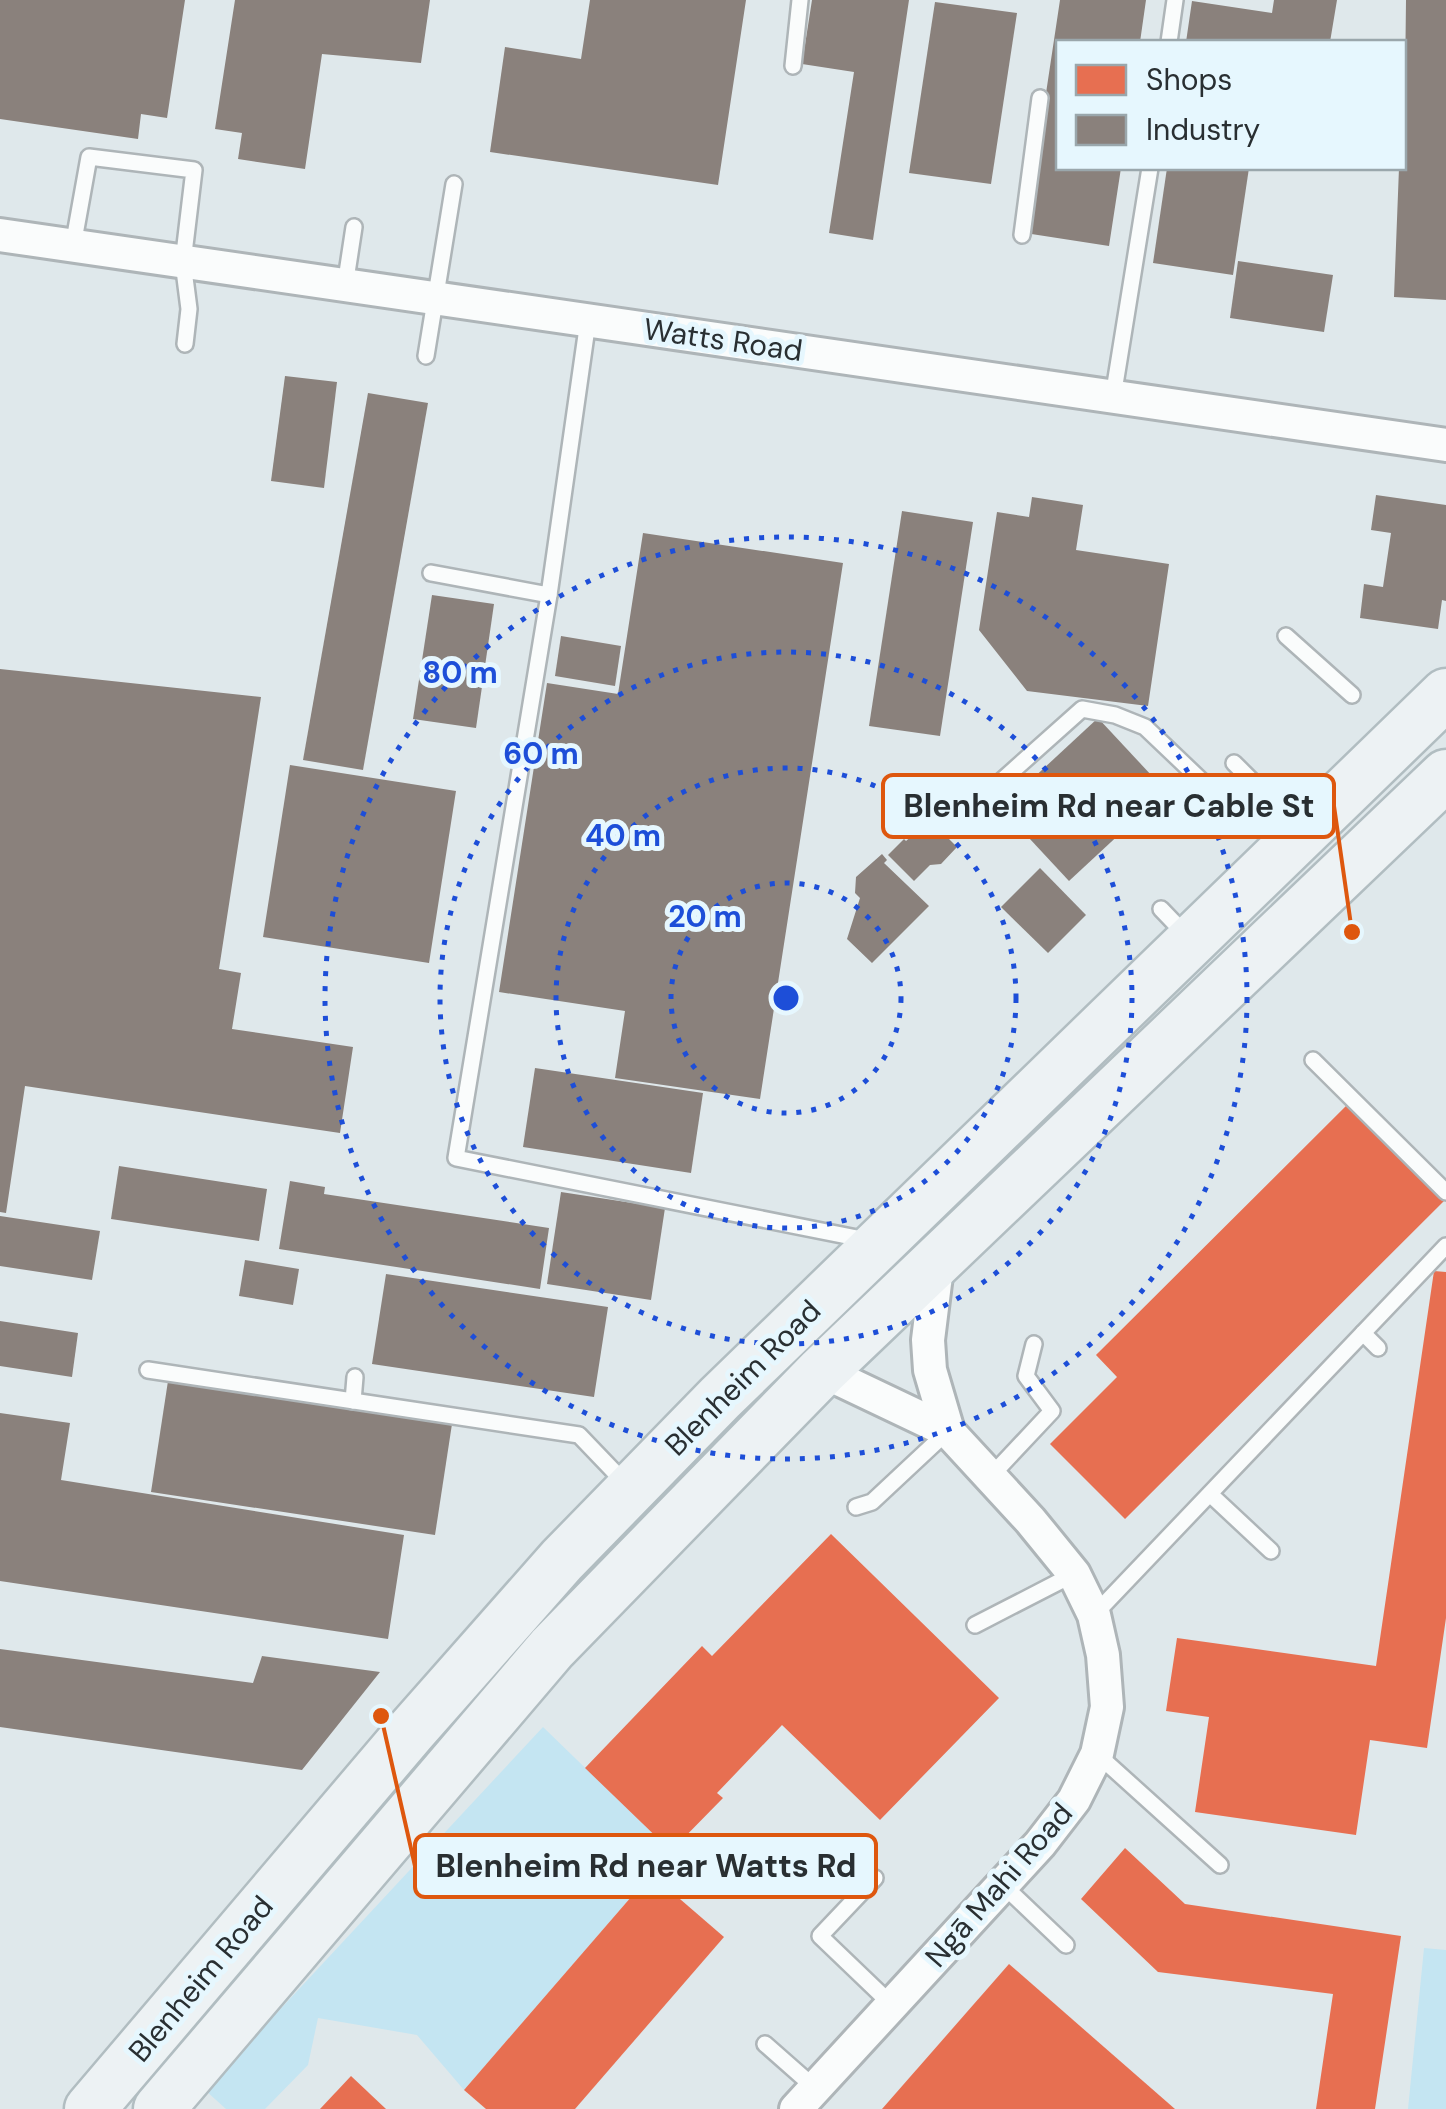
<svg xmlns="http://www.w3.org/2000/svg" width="1446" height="2109" font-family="'DM Sans',sans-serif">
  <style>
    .green { fill: #c4e5f2 }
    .shops { fill: #e76f51 }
    .industry { fill: #8a817c }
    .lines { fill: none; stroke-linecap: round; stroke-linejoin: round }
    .service-casing { stroke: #aeb5b8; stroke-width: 20 }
    .minor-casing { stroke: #aeb5b8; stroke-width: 38 }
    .primary-casing { stroke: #b1bdc1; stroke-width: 55 }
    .service { stroke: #fafcfc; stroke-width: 15 }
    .minor { stroke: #fafcfc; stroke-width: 32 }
    .primary { stroke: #edf2f4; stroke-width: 50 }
    .ring { fill: none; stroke: #1d4ed8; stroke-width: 5; stroke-dasharray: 5 10 }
    .labels { text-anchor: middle; stroke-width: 10; stroke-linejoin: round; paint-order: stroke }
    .street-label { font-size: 30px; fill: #292f32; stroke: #e6f7fe }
    .centre { fill: #1d4ed8; stroke: #e6f7fe; stroke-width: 5 }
    .ring-label { font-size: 30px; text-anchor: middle; font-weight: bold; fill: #1d4ed8; stroke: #e6f7fe; stroke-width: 10; stroke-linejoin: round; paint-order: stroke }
    .leader { fill: none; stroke: #de570e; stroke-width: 4 }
    .callout-dot { fill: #de570e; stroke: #e6f7fe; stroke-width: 4 }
    .callout { fill: #e6f7fe; stroke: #de570e; stroke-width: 4 }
    .callout-label { font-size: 32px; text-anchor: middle; font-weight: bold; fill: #292f32 }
  </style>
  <rect width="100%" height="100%" fill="#dfe8eb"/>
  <g class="green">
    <path d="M 543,1727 L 671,1851 L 651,1874 L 464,2090 L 417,2035 L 318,2018 L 308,2065 L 265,2109 L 226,2109 L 205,2090 Z"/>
    <path d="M 1424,1948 L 1446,1950 L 1446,2109 L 1408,2109 Z"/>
  </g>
  <g class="shops">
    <path d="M 1351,1101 L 1446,1199 L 1125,1519 L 1050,1444 L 1117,1377 L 1096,1355 Z"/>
    <path d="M 1434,1271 L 1446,1272 L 1446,1618 L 1427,1748 L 1370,1740 L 1356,1835 L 1195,1812 L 1209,1717 L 1166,1711 L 1177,1638 L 1376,1666 Z"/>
    <path d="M 831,1534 L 999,1698 L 880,1820 L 782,1725 L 717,1793 L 723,1798 L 671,1851 L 585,1768 L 702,1646 L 712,1656 Z"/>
    <path d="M 1125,1848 L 1185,1904 L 1401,1936 L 1375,2109 L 1316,2109 L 1333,1994 L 1158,1972 L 1081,1899 Z"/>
    <path d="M 651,1874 L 724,1937 L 575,2109 L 486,2109 L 464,2090 Z"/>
    <path d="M 1009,1964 L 1175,2109 L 882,2109 Z"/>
    <path d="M 351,2076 L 386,2109 L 320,2109 Z"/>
  </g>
  <g class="industry">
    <path d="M 0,0 L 185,0 L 167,118 L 141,114 L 138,139 L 0,119 Z"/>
    <path d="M 235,0 L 430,0 L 421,63 L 322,54 L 305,169 L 238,159 L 242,133 L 215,129 Z"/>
    <path d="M 590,0 L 746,0 L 718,185 L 490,152 L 505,47 L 581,59 Z"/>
    <path d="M 812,0 L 909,0 L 873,240 L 829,233 L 854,72 L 802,64 Z"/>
    <path d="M 1060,0 L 1146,0 L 1140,42 L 1058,42 L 1058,168 L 1121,168 L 1109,246 L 1025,233 Z"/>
    <path d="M 1274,0 L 1337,0 L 1330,42 L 1186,42 L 1192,1 L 1272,13 Z"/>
    <path d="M 1406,0 L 1446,0 L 1446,300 L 1394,297 L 1399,168 L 1404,168 Z"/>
    <path d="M 935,2 L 1017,13 L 991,184 L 909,173 Z"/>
    <path d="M 1167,168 L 1249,168 L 1233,275 L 1153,263 Z"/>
    <path d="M 1238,261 L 1333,275 L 1324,332 L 1230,318 Z"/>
    <path d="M 285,376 L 337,382 L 324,488 L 271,481 Z"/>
    <path d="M 368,393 L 428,403 L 363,770 L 303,760 Z"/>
    <path d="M 1376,495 L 1446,505 L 1446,601 L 1442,600 L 1438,629 L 1360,618 L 1364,584 L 1383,587 L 1391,533 L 1371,530 Z"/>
    <path d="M 1032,497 L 1083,505 L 1076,550 L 1169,564 L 1148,706 L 1027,691 L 979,630 L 997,512 L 1029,517 Z"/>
    <path d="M 902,511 L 973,522 L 940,736 L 869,726 Z"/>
    <path d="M 643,533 L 843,563 L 760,1099 L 615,1078 L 625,1011 L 499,992 L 547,683 L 618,694 Z"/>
    <path d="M 432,595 L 494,604 L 476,728 L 413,719 Z"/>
    <path d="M 561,636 L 621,646 L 615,686 L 555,676 Z"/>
    <path d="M 0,669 L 261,697 L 219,969 L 241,973 L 232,1029 L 353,1047 L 340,1133 L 25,1086 L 6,1213 L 0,1212 Z"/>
    <path d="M 1098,718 L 1166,791 L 1069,881 L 1001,808 Z"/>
    <path d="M 290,765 L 456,791 L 429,963 L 263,937 Z"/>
    <path d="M 931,821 L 957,847 L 941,864 L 930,865 L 914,881 L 888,855 L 904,839 L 906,841 L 914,834 L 916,836 Z"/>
    <path d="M 882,854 L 887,860 L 884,863 L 929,906 L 872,963 L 847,939 L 860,898 L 855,893 L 856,877 Z"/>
    <path d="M 1040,868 L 1086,915 L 1048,953 L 1001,907 Z"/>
    <path d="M 535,1068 L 703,1093 L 691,1173 L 523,1147 Z"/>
    <path d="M 119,1166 L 267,1189 L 259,1241 L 111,1219 Z"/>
    <path d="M 290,1181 L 325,1187 L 324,1194 L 549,1228 L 540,1289 L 279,1249 Z"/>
    <path d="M 561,1192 L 665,1208 L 651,1300 L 547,1284 Z"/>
    <path d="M 0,1216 L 100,1231 L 92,1280 L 0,1266 Z"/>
    <path d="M 245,1260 L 299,1269 L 293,1305 L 239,1296 Z"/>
    <path d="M 386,1274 L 608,1307 L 594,1397 L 372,1364 Z"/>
    <path d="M 0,1321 L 78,1333 L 72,1377 L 0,1366 Z"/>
    <path d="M 168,1381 L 452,1424 L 435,1535 L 151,1492 Z"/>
    <path d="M 0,1413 L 70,1423 L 61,1480 L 404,1535 L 388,1639 L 0,1581 Z"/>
    <path d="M 0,1649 L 253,1683 L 262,1656 L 380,1672 L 302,1770 L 0,1727 Z"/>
  </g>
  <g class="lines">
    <g class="service-casing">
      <g id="service">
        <path d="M 1169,42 L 1175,0"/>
        <path d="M 793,66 L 800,0"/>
        <path d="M 1022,235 L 1040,98"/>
        <path d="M 73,246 L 89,157 L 194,170 L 183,262 L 189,309 L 185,344"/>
        <path d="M 345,286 L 354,227"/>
        <path d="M 426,356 L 454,184"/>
        <path d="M 1113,397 L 1150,168"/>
        <path d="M 431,573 L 549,595 L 588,321"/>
        <path d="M 549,595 L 456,1158 L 867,1240"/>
        <path d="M 1286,636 L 1352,695"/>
        <path d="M 1234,763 L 1297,826"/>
        <path d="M 998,784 L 1082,709 L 1115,715 L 1145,727 L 1209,788"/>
        <path d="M 1161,909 L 1186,935"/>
        <path d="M 1313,1060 L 1446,1192"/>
        <path d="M 1363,1333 L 1378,1348"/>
        <path d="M 148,1370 L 579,1435 L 625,1483"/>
        <path d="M 353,1401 L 355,1377"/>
        <path d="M 991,1476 L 1052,1411 L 1026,1376 L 1034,1344"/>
        <path d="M 1210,1494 L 1271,1551"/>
        <path d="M 856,1507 L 872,1502 L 948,1431"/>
        <path d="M 1094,1615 L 1446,1246"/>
        <path d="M 975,1625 L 1074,1574"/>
        <path d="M 1097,1754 L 1220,1865"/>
        <path d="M 875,1878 L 820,1936 L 892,2005"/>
        <path d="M 1003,1885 L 1066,1945"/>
        <path d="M 765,2044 L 815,2088"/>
      </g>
    </g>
    <g class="minor-casing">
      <g id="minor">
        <path d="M 0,235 L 1446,445"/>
        <path d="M 938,1259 L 928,1340 L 930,1370 L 948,1431"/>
        <path d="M 796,2109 L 1040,1844 L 1074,1800 L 1097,1754 L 1107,1707 L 1103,1655 L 1094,1615 L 1074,1574 L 1030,1520 L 948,1431 L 822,1371"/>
      </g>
    </g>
    <g class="primary-casing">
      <g id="primary">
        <path d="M 90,2109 L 412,1730 L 562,1560 L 720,1398 L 1446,694"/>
        <path d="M 159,2109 L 552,1648 L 822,1371 L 1446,775"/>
      </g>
    </g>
    <use href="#service" class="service"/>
    <use href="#minor" class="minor"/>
    <use href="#primary" class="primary"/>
  </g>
  <g class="ring">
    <circle cx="786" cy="998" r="115"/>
    <circle cx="786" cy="998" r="230"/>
    <circle cx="786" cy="998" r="346"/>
    <circle cx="786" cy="998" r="461"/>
  </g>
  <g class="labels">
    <g class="street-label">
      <text transform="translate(723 340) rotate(8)" y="10">Watts Road</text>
      <text transform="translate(743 1378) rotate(-45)" y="10">Blenheim Road</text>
      <text transform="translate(999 1885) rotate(-49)" y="10">Ngā Mahi Road</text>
      <text transform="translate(201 1979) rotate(-50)" y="10">Blenheim Road</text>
    </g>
  </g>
  <circle cx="786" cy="998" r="15" class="centre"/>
  <g class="ring-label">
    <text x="460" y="683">80 m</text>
    <text x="541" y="764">60 m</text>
    <text x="623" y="846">40 m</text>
    <text x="705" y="927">20 m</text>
  </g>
  <path class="leader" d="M1352 932L1334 806M381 1716L415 1866"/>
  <g class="callout-dot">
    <circle cx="1352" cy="932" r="10"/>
    <circle cx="381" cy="1716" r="10"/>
  </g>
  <g class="callout">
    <rect x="883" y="775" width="451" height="62" rx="10"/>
    <rect x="415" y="1835" width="461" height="62" rx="10"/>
  </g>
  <g class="callout-label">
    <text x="1109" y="817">Blenheim Rd near Cable St</text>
    <text x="646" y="1877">Blenheim Rd near Watts Rd</text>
  </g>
  <rect x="1056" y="40" width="350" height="130" fill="#e6f7fe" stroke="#9aa7ac" stroke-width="2.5"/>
  <rect x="1076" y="65" width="50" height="30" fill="#e76f51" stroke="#9aa7ac" stroke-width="2.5"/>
  <text x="1146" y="90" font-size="30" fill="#292f32">Shops</text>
  <rect x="1076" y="115" width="50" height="30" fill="#8a817c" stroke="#9aa7ac" stroke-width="2.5"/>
  <text x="1146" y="140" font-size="30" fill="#292f32">Industry</text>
</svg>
